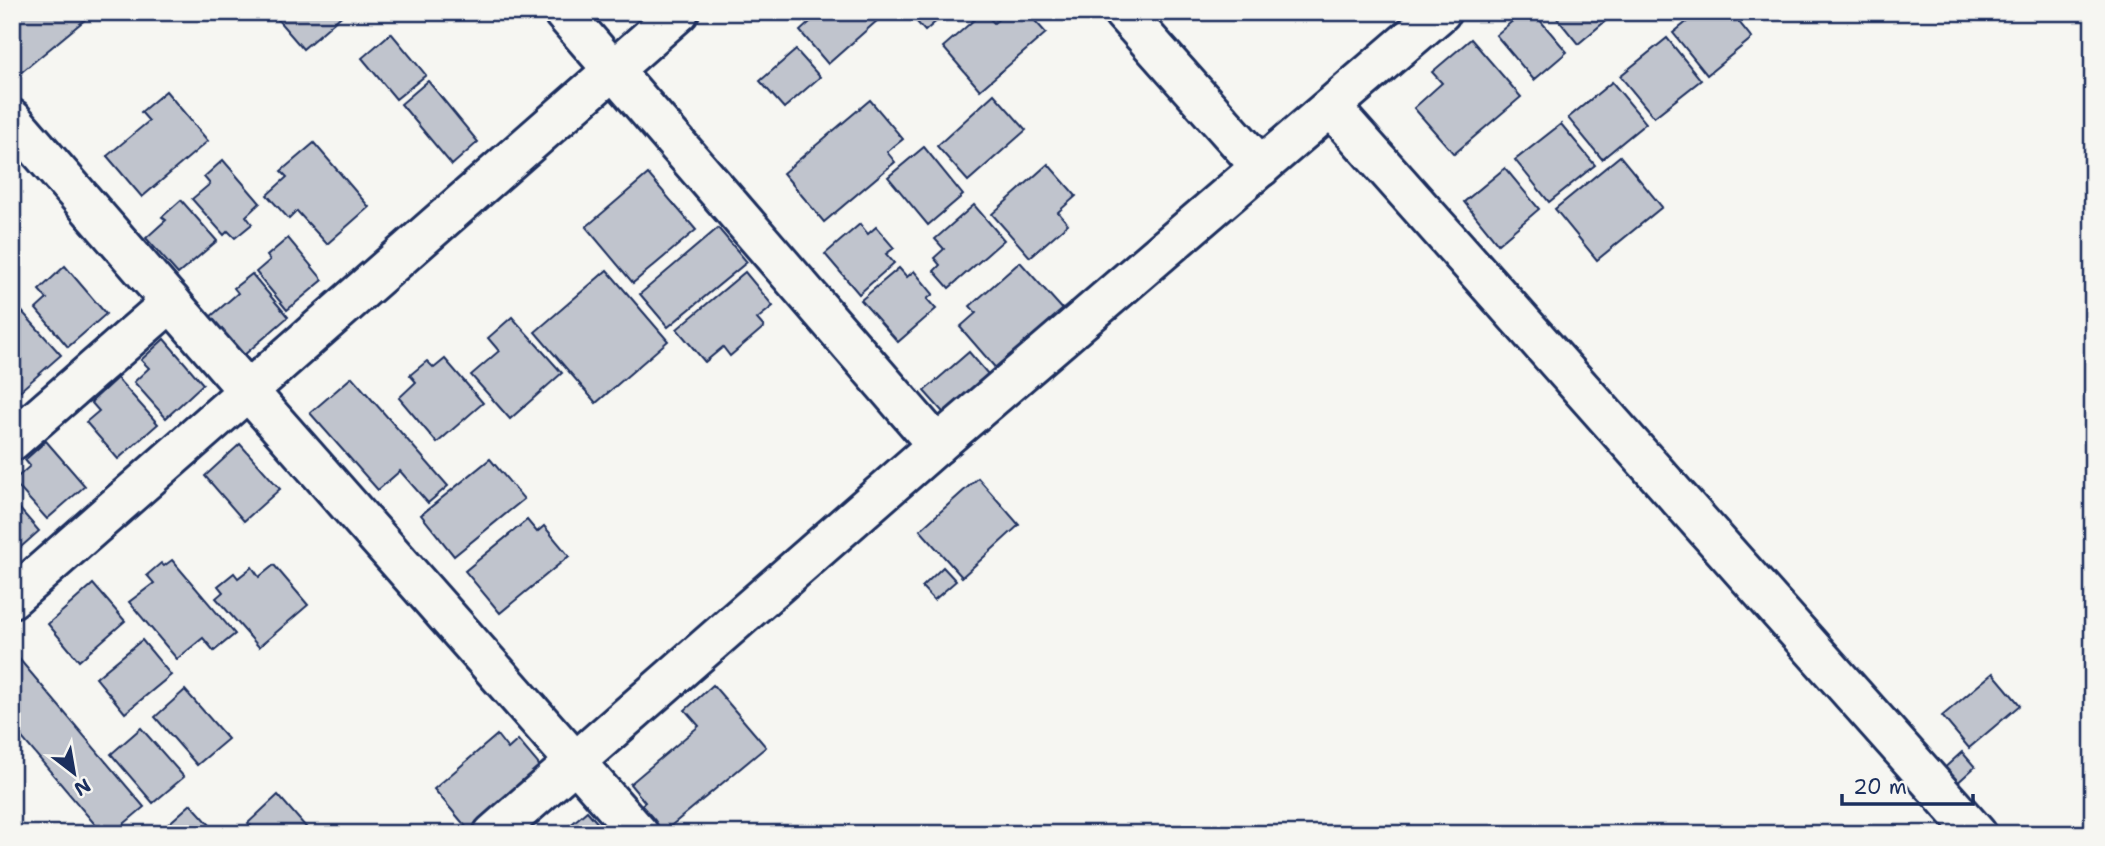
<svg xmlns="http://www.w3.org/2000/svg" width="2105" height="846" font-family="'Shantell Sans',sans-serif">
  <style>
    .building { fill: #c0c4cd; stroke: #1b2f5e; stroke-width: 2 }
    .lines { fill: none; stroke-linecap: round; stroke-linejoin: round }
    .minor-casing { stroke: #1b2f5e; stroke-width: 44 }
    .minor { stroke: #f6f6f2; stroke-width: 38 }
  </style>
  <rect width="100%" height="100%" fill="#f6f6f2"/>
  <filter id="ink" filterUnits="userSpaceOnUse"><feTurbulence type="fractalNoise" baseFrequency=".0143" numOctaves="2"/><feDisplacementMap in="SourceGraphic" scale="14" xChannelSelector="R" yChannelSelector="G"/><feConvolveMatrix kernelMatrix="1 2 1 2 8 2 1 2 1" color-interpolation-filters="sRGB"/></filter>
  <g filter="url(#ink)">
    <g class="building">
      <path d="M 12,12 L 83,12 L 87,18 L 12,80 Z"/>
      <path d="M 271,12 L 346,12 L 303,49 Z"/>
      <path d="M 821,12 L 887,12 L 828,64 L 800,31 Z"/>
      <path d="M 908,12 L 947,12 L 925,31 Z"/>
      <path d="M 983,12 L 994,23 L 1007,12 L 1027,12 L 1046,33 L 980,90 L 943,47 Z"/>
      <path d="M 1523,12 L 1533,12 L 1567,52 L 1534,80 L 1496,35 Z"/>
      <path d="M 1552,12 L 1604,12 L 1609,18 L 1578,44 Z"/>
      <path d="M 1699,12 L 1731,12 L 1752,38 L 1707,75 L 1673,33 Z"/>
      <path d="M 391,33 L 426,75 L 396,99 L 362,58 Z"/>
      <path d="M 1667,38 L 1701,80 L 1654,117 L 1620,76 Z"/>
      <path d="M 1471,39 L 1521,97 L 1454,154 L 1414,108 L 1442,83 L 1432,72 Z"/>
      <path d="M 796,50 L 820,77 L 784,108 L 760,81 Z"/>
      <path d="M 428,81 L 478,142 L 452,165 L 401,104 Z"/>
      <path d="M 1612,82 L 1646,123 L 1602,159 L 1568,118 Z"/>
      <path d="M 166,91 L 208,141 L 142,197 L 107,156 L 149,121 L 141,112 Z"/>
      <path d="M 994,94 L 1026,130 L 968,181 L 937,146 Z"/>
      <path d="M 870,100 L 903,139 L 887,152 L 895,162 L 824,222 L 783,173 Z"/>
      <path d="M 1561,124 L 1595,165 L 1549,202 L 1515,160 Z"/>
      <path d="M 314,143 L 369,207 L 327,244 L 297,211 L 289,219 L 267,195 L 287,177 L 281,171 Z"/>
      <path d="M 924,147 L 963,195 L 928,225 L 888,177 Z"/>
      <path d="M 1620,156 L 1662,207 L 1597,260 L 1555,209 Z"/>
      <path d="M 223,160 L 260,203 L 246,216 L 252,224 L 235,238 L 228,231 L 224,235 L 192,199 L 210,184 L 204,177 Z"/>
      <path d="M 1048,164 L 1076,196 L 1058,212 L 1068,224 L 1030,257 L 992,214 Z"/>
      <path d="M 1505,168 L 1539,209 L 1498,244 L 1464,202 Z"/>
      <path d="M 648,174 L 696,230 L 633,283 L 586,227 Z"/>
      <path d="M 181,200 L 217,241 L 178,274 L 146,238 L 166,220 L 162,217 Z"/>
      <path d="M 974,205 L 1004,240 L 949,288 L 934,271 L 940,265 L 934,258 L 944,249 L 935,239 Z"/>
      <path d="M 860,224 L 868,234 L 876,227 L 894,248 L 886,254 L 894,263 L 859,294 L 825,254 Z"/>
      <path d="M 718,228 L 747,262 L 668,327 L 640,294 Z"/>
      <path d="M 288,238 L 323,280 L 287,310 L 256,272 L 270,260 L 267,256 Z"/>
      <path d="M 1020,262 L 1066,313 L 999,372 L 960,327 L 976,313 L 970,306 Z"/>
      <path d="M 65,266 L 106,314 L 68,347 L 36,309 L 47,299 L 39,290 Z"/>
      <path d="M 899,268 L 907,277 L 914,271 L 933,294 L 927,299 L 936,309 L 898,342 L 861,300 Z"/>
      <path d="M 607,270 L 668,341 L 596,403 L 535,332 Z"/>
      <path d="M 745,272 L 773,306 L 757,319 L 764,327 L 730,356 L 723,347 L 705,362 L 677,329 Z"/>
      <path d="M 252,274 L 288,317 L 243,356 L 210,317 L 238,293 L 234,288 Z"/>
      <path d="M 18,307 L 61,355 L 20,391 L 12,383 L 12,312 Z"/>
      <path d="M 512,317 L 562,373 L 510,419 L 471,375 L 499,351 L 488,338 Z"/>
      <path d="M 164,339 L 203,384 L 166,418 L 134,382 L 149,368 L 141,360 Z"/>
      <path d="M 969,352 L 994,381 L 950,420 L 924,391 Z"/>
      <path d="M 445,359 L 483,403 L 437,443 L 399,398 L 416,382 L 410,375 L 427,361 L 434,368 Z"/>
      <path d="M 352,377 L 448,486 L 428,503 L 400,471 L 378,490 L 310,413 Z"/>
      <path d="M 117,378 L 158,424 L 118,459 L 86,422 L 99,411 L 91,402 Z"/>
      <path d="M 46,441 L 85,486 L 47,519 L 13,481 L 30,466 L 25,460 Z"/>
      <path d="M 240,444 L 280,489 L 244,521 L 205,476 Z"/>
      <path d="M 490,459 L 524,499 L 454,556 L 421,515 Z"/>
      <path d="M 978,478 L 1019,525 L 962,577 L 920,530 Z"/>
      <path d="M 12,500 L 39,531 L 12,555 Z"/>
      <path d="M 527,520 L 537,532 L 544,526 L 569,556 L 500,613 L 465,571 Z"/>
      <path d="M 172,560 L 235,634 L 214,651 L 203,638 L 177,659 L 129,602 L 154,583 L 147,575 L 161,563 L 164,566 Z"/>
      <path d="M 274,565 L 308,605 L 259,647 L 216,598 L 223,592 L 218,586 L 234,573 L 238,578 L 252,567 L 259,577 Z"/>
      <path d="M 943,567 L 956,581 L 934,600 L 922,587 Z"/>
      <path d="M 93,584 L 125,621 L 79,661 L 48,624 Z"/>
      <path d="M 142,640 L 171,675 L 125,713 L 96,678 Z"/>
      <path d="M 15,654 L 144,807 L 112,834 L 103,834 L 12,726 L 12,656 Z"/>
      <path d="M 1993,673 L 2020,705 L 1969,748 L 1942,716 Z"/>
      <path d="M 713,685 L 766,747 L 661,834 L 639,807 L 645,802 L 630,784 L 699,726 L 685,710 Z"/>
      <path d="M 185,690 L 228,739 L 197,765 L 155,717 Z"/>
      <path d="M 141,728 L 184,777 L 153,803 L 111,754 Z"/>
      <path d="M 497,735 L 508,749 L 518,740 L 545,772 L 472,834 L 434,789 Z"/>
      <path d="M 1962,752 L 1975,767 L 1954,786 L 1941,771 Z"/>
      <path d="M 278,795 L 312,834 L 258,834 L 248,823 Z"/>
      <path d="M 191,804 L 218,834 L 157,834 Z"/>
      <path d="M 587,811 L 607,834 L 560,834 Z"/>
    </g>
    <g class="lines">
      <g class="minor-casing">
        <g id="minor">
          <path d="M 563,12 L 937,445"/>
          <path d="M 1123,12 L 1261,167"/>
          <path d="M 1331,107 L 1977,834"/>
          <path d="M 12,119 L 248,391 L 639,834"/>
          <path d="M 12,441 L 171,302"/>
          <path d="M 12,598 L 679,12"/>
          <path d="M 493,834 L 937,445 L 1441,12"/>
        </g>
      </g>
      <use href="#minor" class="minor"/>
    </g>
  </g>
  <rect width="2105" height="846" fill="none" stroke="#f6f6f2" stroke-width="42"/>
  <rect x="21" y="21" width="2063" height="804" fill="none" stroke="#1b2f5e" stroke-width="2.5" filter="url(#ink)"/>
  <g transform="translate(74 773) rotate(149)" stroke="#f6f6f2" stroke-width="5" paint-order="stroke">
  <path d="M0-5L12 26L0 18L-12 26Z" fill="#1b2f5e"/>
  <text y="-10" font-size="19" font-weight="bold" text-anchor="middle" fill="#1b2f5e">N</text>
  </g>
  <path d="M1842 794v10h131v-10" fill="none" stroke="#1b2f5e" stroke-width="3.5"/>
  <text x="1853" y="794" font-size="21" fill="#1b2f5e" stroke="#f6f6f2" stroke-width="5" paint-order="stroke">20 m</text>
</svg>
